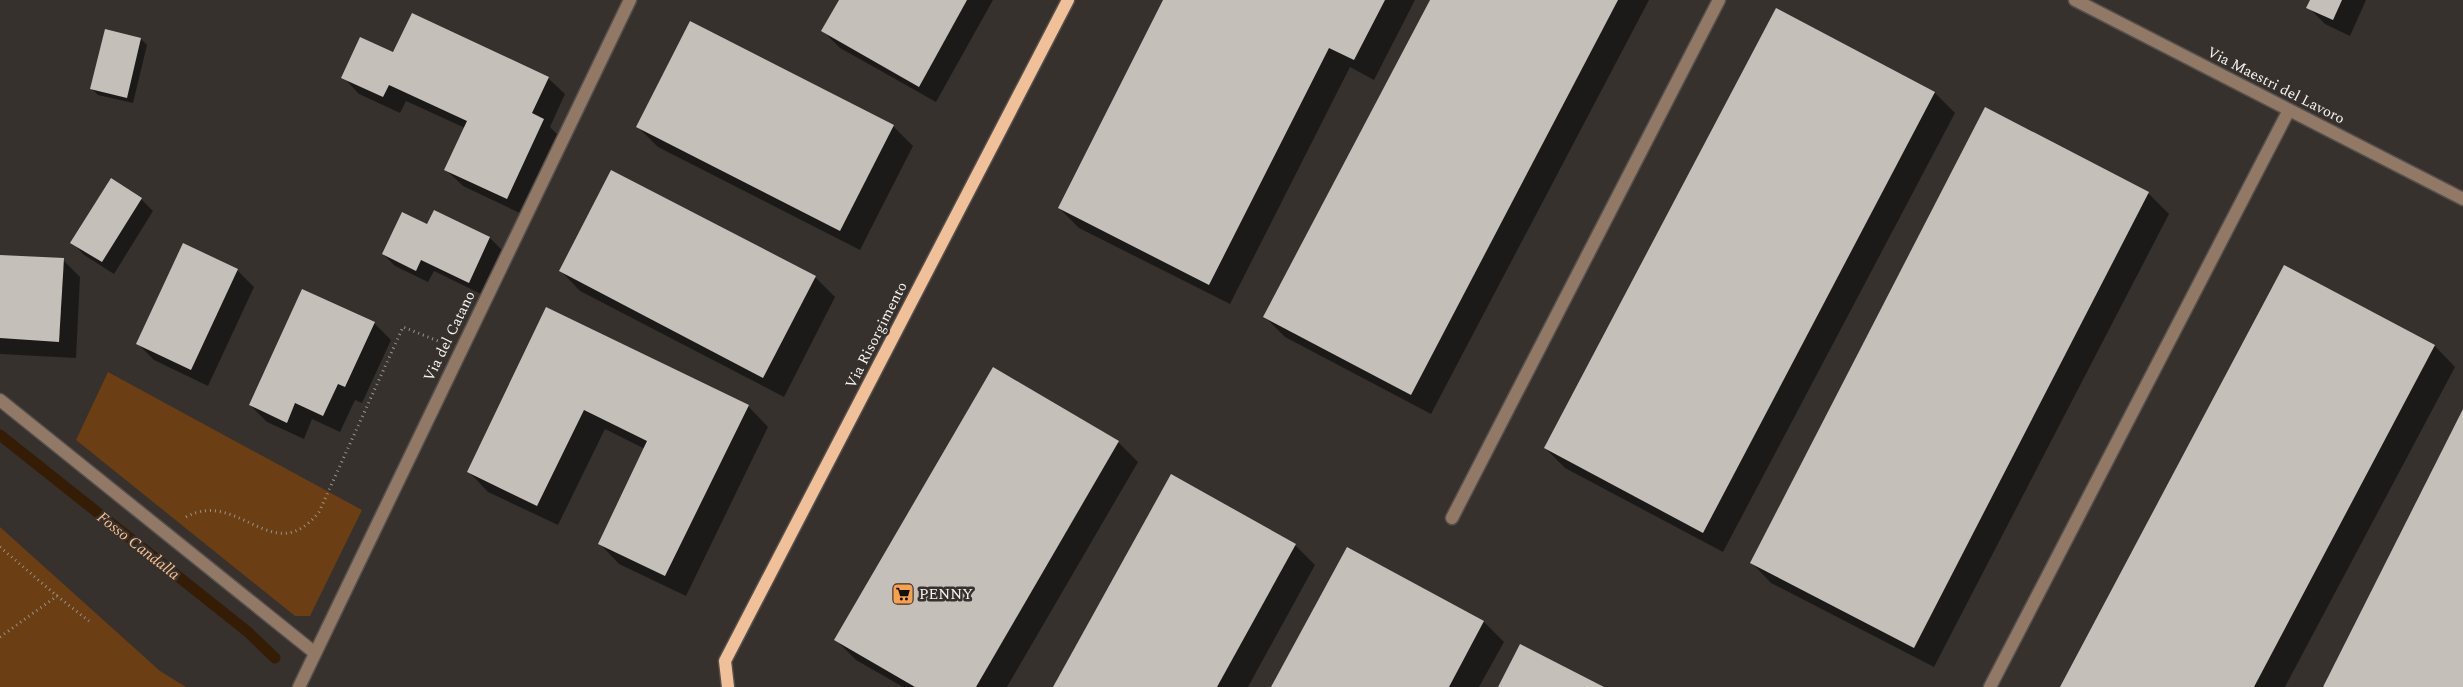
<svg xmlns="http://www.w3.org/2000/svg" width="2463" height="687" font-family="Spectral,serif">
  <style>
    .green { fill: #6b3e13 }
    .shadow { fill: #0007 }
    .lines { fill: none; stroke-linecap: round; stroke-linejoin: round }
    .stream { stroke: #351c04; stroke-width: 11 }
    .building { fill: #c5bfba }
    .minor-casing { stroke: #55504c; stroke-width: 15 }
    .major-casing { stroke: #55504c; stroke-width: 15 }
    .path { stroke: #97938f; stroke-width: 3; stroke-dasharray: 1 4; stroke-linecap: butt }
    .minor { stroke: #917966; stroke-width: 12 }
    .major { stroke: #f0c098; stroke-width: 12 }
    .labels { text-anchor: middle; stroke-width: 5; stroke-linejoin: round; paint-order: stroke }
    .street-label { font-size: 15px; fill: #f7f4f1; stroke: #36312d }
    .poi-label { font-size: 15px; fill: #f7f4f1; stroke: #36312d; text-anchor: start }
    .water-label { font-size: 16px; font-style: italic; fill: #fcbf8d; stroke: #36312d }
  </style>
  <rect width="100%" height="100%" fill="#36312d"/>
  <g class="green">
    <path d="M 108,372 L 362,510 L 310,616 L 295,616 L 76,440 Z"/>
    <path d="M 0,527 L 160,671 L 186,687 L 0,687 Z"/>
  </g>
  <g class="shadow">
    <path d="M 840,0 L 993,0 L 936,102 L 840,48 L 823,31 Z"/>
    <path d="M 1164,0 L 1415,0 L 1374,80 L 1350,67 L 1230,304 L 1079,228 L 1059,208 Z"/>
    <path d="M 1431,0 L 1649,0 L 1431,414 L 1285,337 L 1265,317 Z"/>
    <path d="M 2312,0 L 2366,0 L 2350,36 L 2325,24 L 2308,7 Z"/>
    <path d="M 1776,9 L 1935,93 L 1955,113 L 1723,552 L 1565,468 L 1545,448 Z"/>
    <path d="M 105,30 L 141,39 L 147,45 L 133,103 L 98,95 L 92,89 Z"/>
    <path d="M 394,54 L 548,78 L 565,94 L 550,127 L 560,137 L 524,215 L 463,186 L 446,170 L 465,128 L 406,101 L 400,113 L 359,94 L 343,77 Z"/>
    <path d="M 1985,109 L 2149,194 L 2169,214 L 1934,667 L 1771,583 L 1751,562 Z"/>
    <path d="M 893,126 L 913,146 L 860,250 L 658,147 L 638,127 Z"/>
    <path d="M 141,199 L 153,211 L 114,274 L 84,255 L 72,242 Z"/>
    <path d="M 434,211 L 490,238 L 502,250 L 481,294 L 434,271 L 428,282 L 395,266 L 383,254 L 428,225 Z"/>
    <path d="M 0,257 L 63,260 L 80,277 L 76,358 L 0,354 Z"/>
    <path d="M 2285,266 L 2435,346 L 2455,367 L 2285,687 L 2061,687 Z"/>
    <path d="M 237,270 L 254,287 L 208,386 L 154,360 L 137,343 Z"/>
    <path d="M 560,270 L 815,277 L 835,297 L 784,397 L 580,291 Z"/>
    <path d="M 303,290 L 374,323 L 391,340 L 362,403 L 355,400 L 340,432 L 312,419 L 304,439 L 267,422 L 250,405 Z"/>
    <path d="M 547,309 L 748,406 L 768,427 L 686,596 L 619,564 L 599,543 L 645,449 L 605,429 L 558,525 L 488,492 L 468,471 Z"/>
    <path d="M 1118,442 L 1138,462 L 1007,687 L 903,687 L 856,660 L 835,639 Z"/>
    <path d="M 1295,545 L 1315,565 L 1248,687 L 1054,687 Z"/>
    <path d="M 1347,548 L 1484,622 L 1504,642 L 1479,687 L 1272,687 Z"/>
  </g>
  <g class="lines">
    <path class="stream" d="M 0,435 L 248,632 L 275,658"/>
  </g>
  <g class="building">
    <path d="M 839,0 L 967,0 L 919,87 L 821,31 Z"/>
    <path d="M 1163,0 L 1385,0 L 1354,60 L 1329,48 L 1209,285 L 1058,208 Z"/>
    <path d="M 1430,0 L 1618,0 L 1411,395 L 1263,317 Z"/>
    <path d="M 2310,0 L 2342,0 L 2333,20 L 2306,8 Z"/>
    <path d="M 1776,8 L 1935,92 L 1703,533 L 1544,448 Z"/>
    <path d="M 412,13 L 549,77 L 532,113 L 544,119 L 507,199 L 444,170 L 467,121 L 389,85 L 383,97 L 341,78 L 360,37 L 393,52 Z"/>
    <path d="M 690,21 L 894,125 L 840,231 L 636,127 Z"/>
    <path d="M 105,29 L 141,38 L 127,98 L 90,89 Z"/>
    <path d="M 1985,107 L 2149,192 L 1914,648 L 1750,563 Z"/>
    <path d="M 611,170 L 816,276 L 763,378 L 559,271 Z"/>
    <path d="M 111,178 L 142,198 L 102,262 L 70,243 Z"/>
    <path d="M 434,210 L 490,237 L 469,283 L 421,260 L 416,271 L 382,254 L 402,212 L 427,224 Z"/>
    <path d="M 183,243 L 238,269 L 191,370 L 136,344 Z"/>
    <path d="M 0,255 L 64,258 L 59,342 L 0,338 Z"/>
    <path d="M 2284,265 L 2435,345 L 2254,687 L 2060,687 Z"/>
    <path d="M 302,289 L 375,322 L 345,387 L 338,384 L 323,416 L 295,403 L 287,423 L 249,405 Z"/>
    <path d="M 546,307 L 749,405 L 665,576 L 598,544 L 647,441 L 584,410 L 537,506 L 467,472 Z"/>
    <path d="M 993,367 L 1119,441 L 976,687 L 915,687 L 834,640 Z"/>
    <path d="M 2463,409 L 2463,687 L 2323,687 Z"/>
    <path d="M 1171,474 L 1296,544 L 1217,687 L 1053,687 Z"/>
    <path d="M 1347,547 L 1484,621 L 1449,687 L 1271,687 Z"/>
    <path d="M 1520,644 L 1604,687 L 1498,687 Z"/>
  </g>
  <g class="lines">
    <g class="minor-casing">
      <g id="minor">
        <path d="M 2075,0 L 2463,199"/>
        <path d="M 0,400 L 315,653"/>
        <path d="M 1452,518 L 1719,0"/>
        <path d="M 299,687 L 630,0"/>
        <path d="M 1990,687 L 2289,110"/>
      </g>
    </g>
    <g class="major-casing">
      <path id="major" d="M 728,687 L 725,661 L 1068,0"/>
    </g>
    <g class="path">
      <path d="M 186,517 C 239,488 273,570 319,512 L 403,327 L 438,341"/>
      <path d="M 0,547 L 57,596"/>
      <path d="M 0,637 L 57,596 L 89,621"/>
    </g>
    <use href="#minor" class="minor"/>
    <use href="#major" class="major"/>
  </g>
  <defs>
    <g id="supermarket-square" transform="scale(1.125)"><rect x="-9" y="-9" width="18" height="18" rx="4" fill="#f9a04d" stroke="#36312d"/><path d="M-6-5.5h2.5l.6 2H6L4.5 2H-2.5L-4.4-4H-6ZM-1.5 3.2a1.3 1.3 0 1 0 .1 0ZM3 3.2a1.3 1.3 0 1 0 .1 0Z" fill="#111"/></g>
  </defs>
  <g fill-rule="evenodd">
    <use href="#supermarket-square" x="903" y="594"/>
  </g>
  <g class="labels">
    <g class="street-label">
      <text transform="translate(2276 85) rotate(27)" y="5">Via Maestri del Lavoro</text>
      <text transform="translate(876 335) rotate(-63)" y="5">Via Risorgimento</text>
      <text transform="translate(449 336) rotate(-64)" y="5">Via del Catano</text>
    </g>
    <g class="poi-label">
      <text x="919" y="599">PENNY</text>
    </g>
    <g class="water-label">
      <text transform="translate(139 545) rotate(38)" y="6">Fosso Candalla</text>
    </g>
  </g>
</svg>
